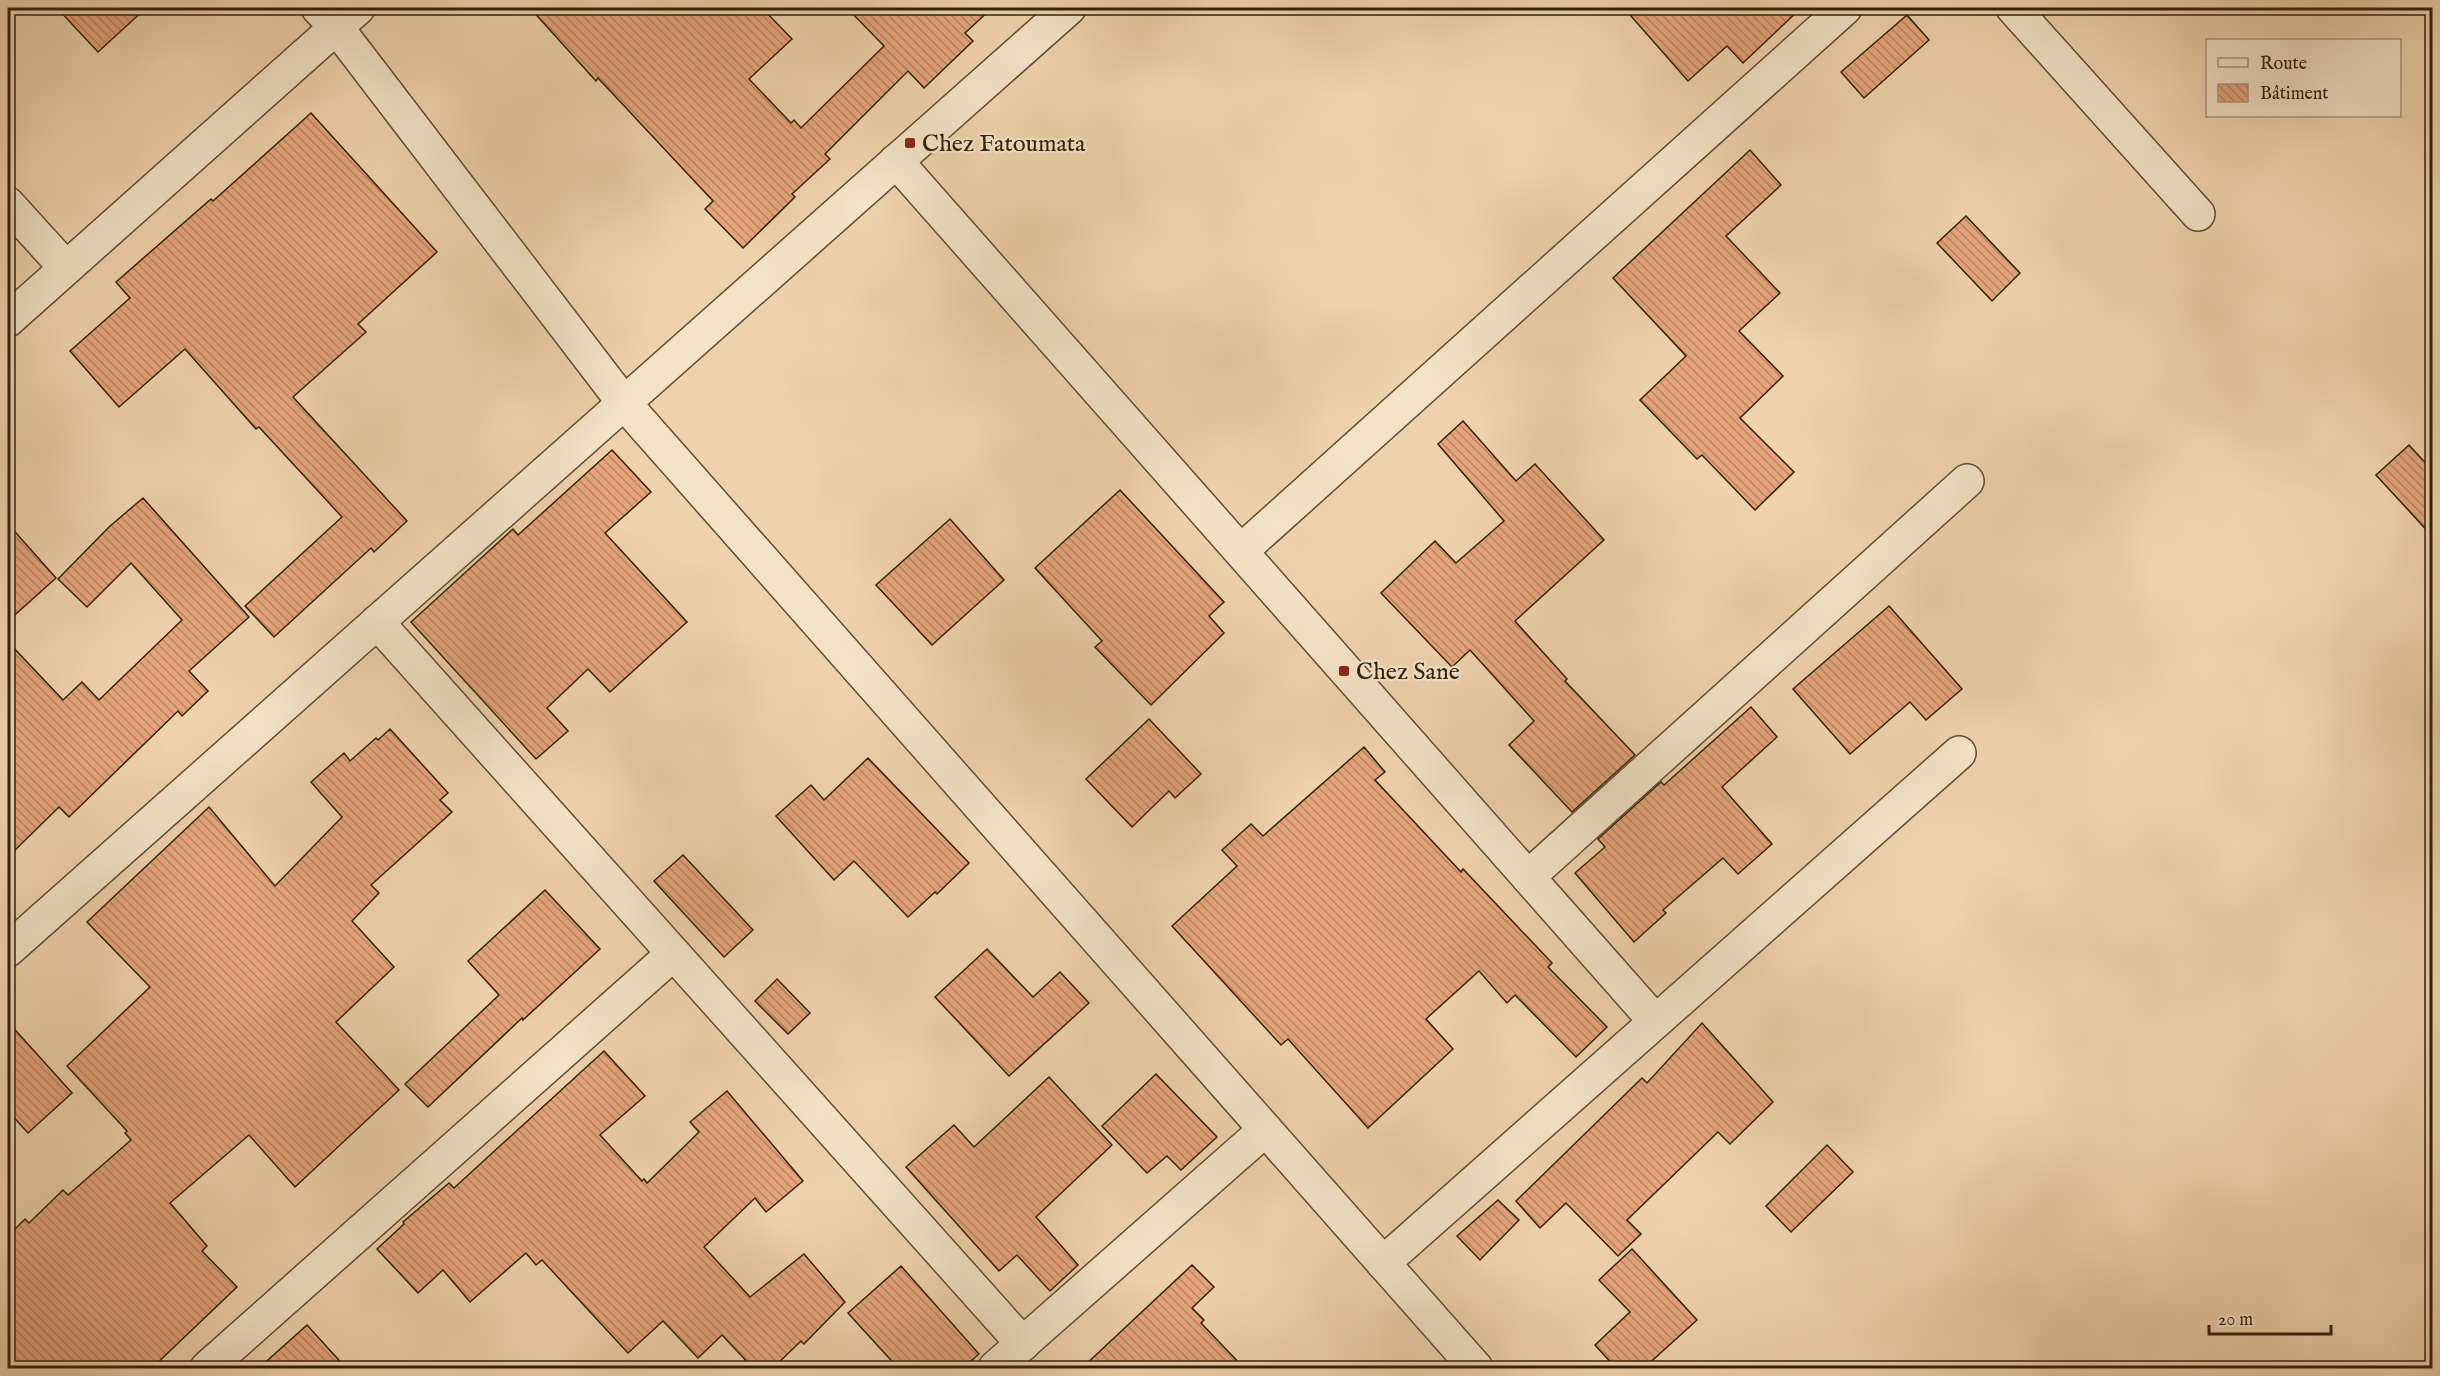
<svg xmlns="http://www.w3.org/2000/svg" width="2440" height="1376" font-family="'IM FELL English',serif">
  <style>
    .building { fill: url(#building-back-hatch); stroke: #32210a; stroke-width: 1.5 }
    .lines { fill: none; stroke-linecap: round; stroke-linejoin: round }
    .minor-casing { stroke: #614d32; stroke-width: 36 }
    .minor { stroke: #f4e2c8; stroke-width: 33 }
    .poi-dot { fill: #8f2418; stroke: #f4e2c8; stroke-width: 2 }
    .labels { text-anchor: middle; stroke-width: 4.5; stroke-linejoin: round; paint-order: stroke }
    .poi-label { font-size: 24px; fill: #32210a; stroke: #f4e2c8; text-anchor: start }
  </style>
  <defs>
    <pattern id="building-back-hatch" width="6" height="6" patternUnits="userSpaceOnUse" patternTransform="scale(1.5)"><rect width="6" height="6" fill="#e5a47c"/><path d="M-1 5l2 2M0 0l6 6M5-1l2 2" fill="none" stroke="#ba8564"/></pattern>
  </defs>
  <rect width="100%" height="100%" fill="#eed2ab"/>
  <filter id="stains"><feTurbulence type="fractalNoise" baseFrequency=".00333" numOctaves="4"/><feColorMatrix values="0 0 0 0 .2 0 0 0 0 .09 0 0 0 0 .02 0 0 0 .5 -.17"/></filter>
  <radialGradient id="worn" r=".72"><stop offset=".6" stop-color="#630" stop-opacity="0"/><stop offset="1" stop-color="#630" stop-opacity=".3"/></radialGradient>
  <g class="building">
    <path d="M 57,8 L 146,8 L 98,52 Z"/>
    <path d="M 530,8 L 762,8 L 792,39 L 749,79 L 791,123 L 794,120 L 801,128 L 884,46 L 847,8 L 992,8 L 965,33 L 973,41 L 924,88 L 908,71 L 825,154 L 830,159 L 792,194 L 795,197 L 743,248 L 705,209 L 713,201 L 598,78 L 596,81 Z"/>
    <path d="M 1624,8 L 1801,8 L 1743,63 L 1727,46 L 1688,81 Z"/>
    <path d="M 1907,15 L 1929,40 L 1864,98 L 1841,72 Z"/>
    <path d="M 311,113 L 437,252 L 358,324 L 366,332 L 293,397 L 407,521 L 374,552 L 371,548 L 274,637 L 245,606 L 342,517 L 259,427 L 256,429 L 185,349 L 119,407 L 70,351 L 130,298 L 116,282 L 211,199 L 213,201 Z"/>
    <path d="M 1750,150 L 1781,185 L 1726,236 L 1780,293 L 1739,331 L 1783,376 L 1740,418 L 1794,472 L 1755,510 L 1702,455 L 1697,459 L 1640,400 L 1686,356 L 1613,278 Z"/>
    <path d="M 1966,216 L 2020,273 L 1992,301 L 1937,243 Z"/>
    <path d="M 1463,421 L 1516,481 L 1535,464 L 1604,540 L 1515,621 L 1567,679 L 1565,681 L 1635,755 L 1572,812 L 1509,745 L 1534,721 L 1470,650 L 1452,667 L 1381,593 L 1435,541 L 1456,563 L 1504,521 L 1438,444 Z"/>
    <path d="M 2409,445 L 2433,471 L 2433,537 L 2376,475 Z"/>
    <path d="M 612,450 L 651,492 L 605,533 L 687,622 L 610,692 L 588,669 L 547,708 L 568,731 L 536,759 L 411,622 L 513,529 L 518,535 Z"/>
    <path d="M 1120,490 L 1224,602 L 1209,616 L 1224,633 L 1151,705 L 1095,647 L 1102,641 L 1035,568 Z"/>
    <path d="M 143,498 L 249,617 L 189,671 L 208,691 L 182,716 L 178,711 L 69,817 L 59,807 L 8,857 L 8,642 L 63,700 L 82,682 L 99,700 L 182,620 L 131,563 L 87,607 L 58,579 L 109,527 Z"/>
    <path d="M 950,519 L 1004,580 L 932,645 L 876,585 Z"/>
    <path d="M 8,524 L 56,578 L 8,621 Z"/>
    <path d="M 1889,606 L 1962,689 L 1926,720 L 1910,702 L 1850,754 L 1793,689 Z"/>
    <path d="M 1751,707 L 1777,737 L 1722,787 L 1772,844 L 1738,874 L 1723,858 L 1663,910 L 1666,913 L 1634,942 L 1575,873 L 1605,847 L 1598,839 L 1661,782 L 1664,785 Z"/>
    <path d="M 1149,719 L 1201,774 L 1175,798 L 1169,791 L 1132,827 L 1086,779 Z"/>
    <path d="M 390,729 L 448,793 L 440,800 L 452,812 L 371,885 L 379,893 L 352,921 L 394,967 L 336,1022 L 399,1090 L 295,1187 L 249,1135 L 170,1203 L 207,1246 L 202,1251 L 237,1287 L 152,1368 L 17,1368 L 8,1358 L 8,1236 L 25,1219 L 29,1223 L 63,1190 L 68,1195 L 131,1140 L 125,1133 L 127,1131 L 67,1066 L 150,987 L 87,922 L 209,807 L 275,886 L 342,817 L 311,782 L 344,753 L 350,761 L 376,738 L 378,740 Z"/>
    <path d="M 1364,747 L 1385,772 L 1375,780 L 1461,872 L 1463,869 L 1552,963 L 1548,967 L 1607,1027 L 1576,1057 L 1515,995 L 1507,1003 L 1479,971 L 1426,1019 L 1453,1049 L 1368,1128 L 1288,1039 L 1281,1045 L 1172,926 L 1237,866 L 1222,850 L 1251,824 L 1263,836 Z"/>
    <path d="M 868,758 L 969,863 L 937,894 L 935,892 L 908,917 L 854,861 L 834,880 L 776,816 L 811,785 L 824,800 Z"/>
    <path d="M 683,855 L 753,930 L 724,957 L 654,881 Z"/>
    <path d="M 545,890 L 600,949 L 523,1020 L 522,1018 L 428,1107 L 405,1084 L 499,995 L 468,961 Z"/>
    <path d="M 987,949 L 1033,997 L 1060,972 L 1089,1003 L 1009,1076 L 935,997 Z"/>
    <path d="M 777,979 L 810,1013 L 788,1034 L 755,1001 Z"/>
    <path d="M 8,1022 L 72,1093 L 28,1133 L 8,1111 Z"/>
    <path d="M 1702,1023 L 1773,1102 L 1730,1144 L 1718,1132 L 1627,1220 L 1641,1234 L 1618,1256 L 1566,1203 L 1540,1228 L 1516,1201 L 1642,1078 L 1647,1083 Z"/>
    <path d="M 604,1051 L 645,1096 L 600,1135 L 642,1181 L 644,1179 L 647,1183 L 699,1132 L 690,1122 L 727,1091 L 803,1181 L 766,1212 L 755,1198 L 704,1247 L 750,1297 L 804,1254 L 845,1302 L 804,1344 L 801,1341 L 773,1368 L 753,1368 L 722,1335 L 698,1358 L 663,1321 L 628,1353 L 542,1260 L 536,1265 L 526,1253 L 470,1302 L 443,1270 L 418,1293 L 377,1249 L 404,1224 L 403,1222 L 449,1183 L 454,1188 Z"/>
    <path d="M 1156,1074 L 1217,1137 L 1181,1170 L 1167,1156 L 1147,1173 L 1102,1126 Z"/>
    <path d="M 1049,1077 L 1112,1145 L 1036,1217 L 1078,1265 L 1050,1291 L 1017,1255 L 999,1271 L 906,1167 L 954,1125 L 974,1147 Z"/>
    <path d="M 1827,1145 L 1853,1172 L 1791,1232 L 1766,1206 Z"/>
    <path d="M 1498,1200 L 1519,1220 L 1480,1260 L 1457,1236 Z"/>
    <path d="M 1632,1249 L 1697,1320 L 1644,1368 L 1616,1368 L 1595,1345 L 1630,1312 L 1599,1280 Z"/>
    <path d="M 1192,1265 L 1214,1287 L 1192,1308 L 1204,1320 L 1201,1323 L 1244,1368 L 1082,1368 Z"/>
    <path d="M 901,1266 L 979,1354 L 963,1368 L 898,1368 L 848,1313 Z"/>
    <path d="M 307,1325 L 346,1368 L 259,1368 Z"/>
  </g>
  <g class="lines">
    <g class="minor-casing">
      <g id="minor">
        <path d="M 318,8 L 337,28 L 624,403 L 1476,1368"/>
        <path d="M 2013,8 L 2198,214"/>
        <path d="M 896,161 L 1655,1021"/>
        <path d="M 8,204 L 66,268"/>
        <path d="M 8,320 L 358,8"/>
        <path d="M 1241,551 L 1845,8"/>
        <path d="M 377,622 L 1023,1344"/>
        <path d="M 1528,877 L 1967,481"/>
        <path d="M 8,950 L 1069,8"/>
        <path d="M 1383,1263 L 1959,753"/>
        <path d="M 207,1368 L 673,954"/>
        <path d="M 995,1368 L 1265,1130"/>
      </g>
    </g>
    <use href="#minor" class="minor"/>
  </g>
  <g class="poi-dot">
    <rect x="904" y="137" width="12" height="12" rx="3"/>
    <rect x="1338" y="665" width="12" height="12" rx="3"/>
  </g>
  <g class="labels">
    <g class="poi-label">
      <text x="922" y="151">Chez Fatoumata</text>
      <text x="1356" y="679">Chez Sane</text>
    </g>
  </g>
  <rect width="2440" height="1376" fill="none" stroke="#eed2ab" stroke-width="30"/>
  <rect x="9" y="9" width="2422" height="1358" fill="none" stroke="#32210a" stroke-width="3"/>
  <rect x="15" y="15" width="2410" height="1346" fill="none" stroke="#32210a" stroke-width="1.5"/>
  <rect x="2206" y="39" width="195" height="78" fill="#f4e2c8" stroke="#a6957c" stroke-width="1.5"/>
  <rect x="2218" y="58" width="30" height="9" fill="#f4e2c8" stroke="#a6957c" stroke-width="1.5"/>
  <text x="2260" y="69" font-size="18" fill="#32210a">Route</text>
  <rect x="2218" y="84" width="30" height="18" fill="url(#building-back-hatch)" stroke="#a6957c" stroke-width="1.5"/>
  <text x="2260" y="99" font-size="18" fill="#32210a">Bâtiment</text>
  <path d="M2209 1325v9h122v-9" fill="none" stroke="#32210a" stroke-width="3"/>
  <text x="2218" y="1325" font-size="18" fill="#32210a" stroke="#f4e2c8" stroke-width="4.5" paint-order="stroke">20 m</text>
  <rect width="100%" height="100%" filter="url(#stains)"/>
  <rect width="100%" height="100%" fill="url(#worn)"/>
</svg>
